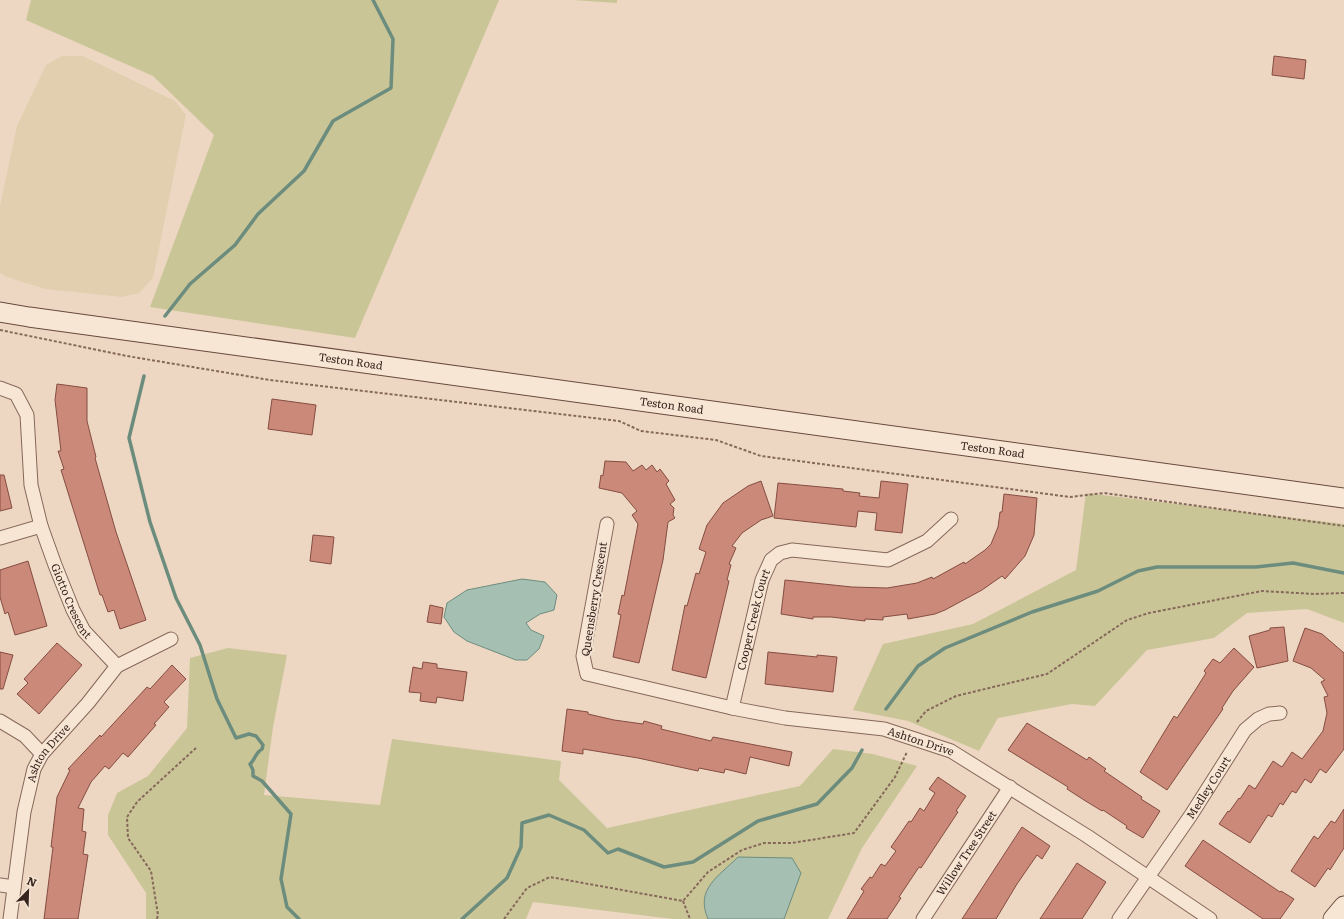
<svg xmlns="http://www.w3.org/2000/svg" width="1344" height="919" font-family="Literata,serif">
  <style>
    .farmland { fill: #e2cfb0 }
    .green { fill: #cac597 }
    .water { fill: #a5bfb2; stroke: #6c8d7e }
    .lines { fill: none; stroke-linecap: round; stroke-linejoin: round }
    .stream { stroke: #6c8d7e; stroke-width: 3.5 }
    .building { fill: #ca8979; stroke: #854d41 }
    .street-casing { stroke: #86685a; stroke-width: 15 }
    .secondary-casing { stroke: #68493d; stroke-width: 21 }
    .path { stroke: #86685a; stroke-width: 2; stroke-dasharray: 3 2; stroke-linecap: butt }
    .street { stroke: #f8e6d5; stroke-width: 13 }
    .secondary { stroke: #f8e6d5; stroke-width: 19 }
    .labels { text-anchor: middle; stroke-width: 4; stroke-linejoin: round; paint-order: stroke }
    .street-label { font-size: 11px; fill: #36241e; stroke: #f4e3d2 }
  </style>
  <rect width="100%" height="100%" fill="#edd7c2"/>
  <path class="farmland" d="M 62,56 L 83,56 L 175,101 L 186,115 L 153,278 L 139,293 L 122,297 L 45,289 L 7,277 L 0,273 L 0,206 L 17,126 L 46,65 Z"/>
  <g class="green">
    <path d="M 31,0 L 499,0 L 355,338 L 150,307 L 214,135 L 153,76 L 26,20 Z"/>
    <path d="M 573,0 L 617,0 L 617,3 Z"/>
    <path d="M 1086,493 L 1344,524 L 1344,623 L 1307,609 L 1247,613 L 1214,638 L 1147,650 L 1095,706 L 1072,704 L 998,718 L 979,751 L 908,721 L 853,710 L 883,644 L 973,624 L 1076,570 Z"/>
    <path d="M 228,648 L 287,655 L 273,727 L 264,795 L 380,805 L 392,739 L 561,761 L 559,780 L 607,828 L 800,786 L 833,749 L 873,754 L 917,766 L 862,848 L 828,919 L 673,919 L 533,902 L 526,919 L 146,919 L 146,893 L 108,835 L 108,815 L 117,793 L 148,776 L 187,728 L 190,658 Z"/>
  </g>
  <g class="water">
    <path d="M 522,579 L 545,582 L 557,595 L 554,610 L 540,614 L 526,623 L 531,630 L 544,636 L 539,649 L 527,660 L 516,660 L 467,641 L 454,632 L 444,617 L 447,603 L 467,590 Z"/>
    <path d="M 738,857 L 792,858 L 801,873 L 784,919 L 708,919 C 695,889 718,877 738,857 Z"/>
  </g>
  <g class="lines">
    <g class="stream">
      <path d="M 165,316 L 190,284 L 235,245 L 258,214 L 304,171 L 333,121 L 391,88 L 393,39 L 373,0"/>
      <path d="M 144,376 L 129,438 L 150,522 L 176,598 L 200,645 L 217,699 L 236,738 L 249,734 L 256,736 L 263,745 L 262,749 C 255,753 255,760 250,764 L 253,770 L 253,776 L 262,781 L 291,814 L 281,879 L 287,907 L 299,919"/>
      <path d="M 886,709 L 918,666 L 945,648 L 1032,612 L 1098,591 L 1138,571 L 1157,567 L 1256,567 L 1293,563 L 1344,573"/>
      <path d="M 462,919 L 507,878 L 521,847 L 522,823 L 549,815 L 584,830 L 608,853 L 618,849 L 664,867 L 693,862 L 758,821 L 817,804 L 852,768 L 862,750"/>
    </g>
  </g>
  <g class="building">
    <path d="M 1274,56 L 1306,60 L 1304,79 L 1272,75 Z"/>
    <path d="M 57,384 L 87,388 L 87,421 L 96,457 L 95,458 L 116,532 L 146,620 L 120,629 L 114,610 L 108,612 L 102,595 L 100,595 L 61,470 L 64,469 L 58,451 L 61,451 L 55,400 Z"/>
    <path d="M 272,399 L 316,405 L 312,435 L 268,429 Z"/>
    <path d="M 605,461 L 626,462 L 633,471 L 642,465 L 646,470 L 652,465 L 657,472 L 660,469 L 669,481 L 666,484 L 675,500 L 670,504 L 674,508 L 673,515 L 675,518 L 668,522 L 663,560 L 639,663 L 613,657 L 621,615 L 618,614 L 622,595 L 624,596 L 638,524 L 632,515 L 637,511 L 622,493 L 599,488 L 601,475 L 603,476 Z"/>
    <path d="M 0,475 L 4,475 L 12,508 L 0,511 Z"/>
    <path d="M 761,481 L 773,516 L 761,520 L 742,533 L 732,546 L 736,548 L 729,564 L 731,565 L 727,580 L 729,581 L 706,678 L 672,670 L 685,605 L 687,606 L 696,573 L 699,574 L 706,552 L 699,549 L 707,525 L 723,503 L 748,486 Z"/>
    <path d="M 881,481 L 908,484 L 902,533 L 875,530 L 877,513 L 858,511 L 856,527 L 774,518 L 778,483 L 843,489 L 843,491 L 860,493 L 859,496 L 879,498 Z"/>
    <path d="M 1004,494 L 1037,498 L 1034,535 L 1025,556 L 1005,579 L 1002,576 L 982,590 L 945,610 L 935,614 L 908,619 L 907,614 L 883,617 L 883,620 L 865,619 L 865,621 L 831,617 L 813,617 L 813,619 L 781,614 L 785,580 L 852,587 L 887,588 L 917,583 L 932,577 L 933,579 L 964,562 L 965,564 L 985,550 L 991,544 L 998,527 L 1000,512 L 1002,512 Z"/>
    <path d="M 313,535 L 334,537 L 331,564 L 310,561 Z"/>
    <path d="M 28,561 L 47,626 L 15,635 L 8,612 L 5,614 L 0,597 L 0,570 Z"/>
    <path d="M 430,605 L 443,608 L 441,624 L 427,622 Z"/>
    <path d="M 1284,627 L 1288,661 L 1257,668 L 1249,636 L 1270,630 L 1270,628 Z"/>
    <path d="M 1305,628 L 1322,634 L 1344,653 L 1344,749 L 1326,773 L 1320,769 L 1311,783 L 1305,779 L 1296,793 L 1292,791 L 1283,805 L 1280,803 L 1272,817 L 1268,815 L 1250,843 L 1219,824 L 1228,811 L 1229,812 L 1239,798 L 1240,799 L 1249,785 L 1255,789 L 1273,761 L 1282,767 L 1292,752 L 1302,759 L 1323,731 L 1327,713 L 1324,697 L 1328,696 L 1321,682 L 1325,680 L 1311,668 L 1293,661 Z"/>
    <path d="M 57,643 L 82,665 L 39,714 L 17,694 L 28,683 L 24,679 Z"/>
    <path d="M 1234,648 L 1254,667 L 1233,691 L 1222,708 L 1223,709 L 1167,790 L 1140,772 L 1174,716 L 1177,718 L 1196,689 L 1206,673 L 1204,671 L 1213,659 L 1220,663 Z"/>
    <path d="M 0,652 L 13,655 L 3,689 L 0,689 Z"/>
    <path d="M 768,652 L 817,657 L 817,655 L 837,657 L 833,692 L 765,684 Z"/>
    <path d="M 423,662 L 437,664 L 437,668 L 467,672 L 463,701 L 437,697 L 436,703 L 420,701 L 421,693 L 409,692 L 413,667 L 422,669 Z"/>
    <path d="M 172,665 L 186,679 L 164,702 L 169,707 L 154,724 L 156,725 L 128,757 L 123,753 L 109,769 L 105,766 L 91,782 L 78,808 L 84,809 L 82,831 L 86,832 L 83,854 L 88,855 L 78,919 L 44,919 L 53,847 L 51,847 L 57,797 L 70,770 L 68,769 L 100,735 L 101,737 L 147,687 L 150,689 Z"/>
    <path d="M 567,709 L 588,712 L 588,714 L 614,720 L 643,724 L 644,721 L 662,726 L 661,729 L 711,741 L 713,737 L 792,752 L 789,766 L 750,757 L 746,774 L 725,769 L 724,773 L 699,768 L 698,771 L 638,758 L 583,749 L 583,754 L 562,751 Z"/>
    <path d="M 1027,723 L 1087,760 L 1089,757 L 1106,769 L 1104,771 L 1142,797 L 1141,799 L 1160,811 L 1143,838 L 1126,828 L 1127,826 L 1103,810 L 1102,811 L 1084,800 L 1067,789 L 1068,787 L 1008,750 Z"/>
    <path d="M 938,777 L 966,796 L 956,811 L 958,812 L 921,868 L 919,867 L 899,897 L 901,898 L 887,919 L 847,919 L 864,891 L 861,889 L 870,877 L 872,878 L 881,864 L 885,866 L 896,851 L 891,847 L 909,821 L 911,822 L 920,808 L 924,811 L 935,793 L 929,789 Z"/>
    <path d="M 1344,809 L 1344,848 L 1330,870 L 1328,868 L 1315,887 L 1291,871 L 1314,836 L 1318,839 L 1331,821 L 1335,823 Z"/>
    <path d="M 1022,827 L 1050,846 L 1042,859 L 1037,855 L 1017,884 L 996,919 L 962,919 Z"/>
    <path d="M 1203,840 L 1280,892 L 1281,891 L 1294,899 L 1280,919 L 1263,919 L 1185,866 Z"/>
    <path d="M 1077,863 L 1106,882 L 1082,919 L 1040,919 Z"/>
  </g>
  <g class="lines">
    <g class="street-casing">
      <g id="street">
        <path d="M 0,388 L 16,394 L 27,415 L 31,485 L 41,526 L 0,538"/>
        <path id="s1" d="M 607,524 L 583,656 L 587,674 L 732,708 L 785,718 L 884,729 L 951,751 L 1087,836 L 1210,919"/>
        <path id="s2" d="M 41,526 L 55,565 L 73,610 L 84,631 L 117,666"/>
        <path id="s3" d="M 732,708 L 762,580 L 771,560 L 780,553 L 792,550 L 888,560 L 927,541 L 951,519"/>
        <path d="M 0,721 L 25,736 L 42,754"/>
        <path d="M 0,885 L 14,887"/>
        <path id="s4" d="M 10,919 L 24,812 L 34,769 L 42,754 L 88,703 L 117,666 L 171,639"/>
        <path id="s5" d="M 923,919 L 1010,787"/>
        <path id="s6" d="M 1119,919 L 1191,815 L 1245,730 L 1258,719 L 1269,714 L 1280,713"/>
      </g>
    </g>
    <g class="secondary-casing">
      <g id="secondary">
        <path id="s7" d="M 0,312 L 29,317 L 1344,498"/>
        <path d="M 1333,919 L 1344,906"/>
      </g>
    </g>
    <g class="path">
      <path d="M 0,330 L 127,356 L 270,380 L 619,421 L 641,431 L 716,440 L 761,456 L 1070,497 L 1104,493 L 1344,526"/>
      <path d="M 917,722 L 926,711 L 956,696 L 1047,674 L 1127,620 L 1149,613 L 1262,591 L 1315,594 L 1344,593"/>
      <path d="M 683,901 L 690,919"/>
      <path d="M 157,919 L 158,915 L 151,871 L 128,838 L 127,817 L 137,802 L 197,747"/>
      <path d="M 504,919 L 527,888 L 550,877 L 683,901 L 708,872 L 742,850 L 764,843 L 792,843 L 854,833 L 895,777 L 907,752"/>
    </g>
    <use href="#street" class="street"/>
    <use href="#secondary" class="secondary"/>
  </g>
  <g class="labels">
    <g class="street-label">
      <text dy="4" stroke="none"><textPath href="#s7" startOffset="354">Teston Road</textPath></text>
      <text dy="4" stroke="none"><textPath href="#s7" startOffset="678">Teston Road</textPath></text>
      <text dy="4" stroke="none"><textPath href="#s7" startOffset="1002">Teston Road</textPath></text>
      <text transform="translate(594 599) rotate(-81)" y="4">Queensberry Crescent</text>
      <text dy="4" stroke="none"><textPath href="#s2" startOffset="81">Giotto Crescent</textPath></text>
      <text dy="4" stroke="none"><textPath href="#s3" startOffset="91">Cooper Creek Court</textPath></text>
      <text dy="4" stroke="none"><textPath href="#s1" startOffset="494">Ashton Drive</textPath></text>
      <text dy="4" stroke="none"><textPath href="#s4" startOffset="173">Ashton Drive</textPath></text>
      <text dy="4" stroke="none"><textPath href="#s6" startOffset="159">Medley Court</textPath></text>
      <text dy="4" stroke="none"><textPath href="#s5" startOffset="79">Willow Tree Street</textPath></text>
    </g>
  </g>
  <g transform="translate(28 891) rotate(23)" stroke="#f4e3d2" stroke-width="3" paint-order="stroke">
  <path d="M0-3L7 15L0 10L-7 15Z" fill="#36241e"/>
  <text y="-6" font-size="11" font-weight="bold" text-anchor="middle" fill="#36241e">N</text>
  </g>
</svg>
